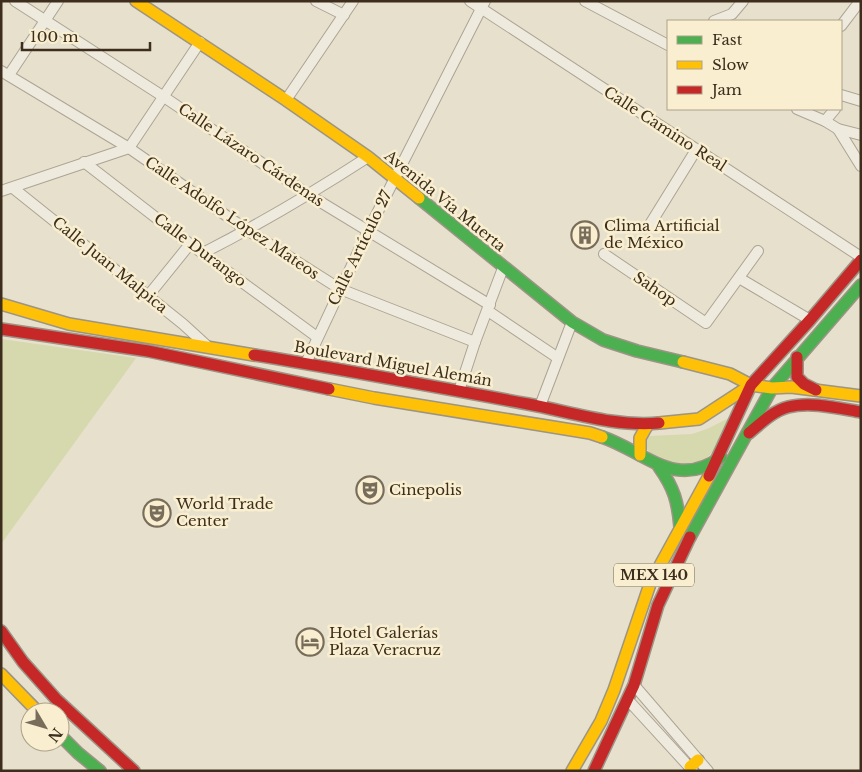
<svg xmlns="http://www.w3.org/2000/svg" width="862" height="772" font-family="'Libre Baskerville',serif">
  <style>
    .green { fill: #d6d8ad }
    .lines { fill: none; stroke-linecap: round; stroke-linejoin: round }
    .street-casing { stroke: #aca495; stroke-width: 12 }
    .fast-casing { stroke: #9c9485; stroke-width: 14 }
    .slow-casing { stroke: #9c9485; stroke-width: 14 }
    .jam-casing { stroke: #9c9485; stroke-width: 14 }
    .street { stroke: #eeeade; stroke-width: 10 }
    .fast { stroke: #4caf50; stroke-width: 11 }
    .slow { stroke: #ffc107; stroke-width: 11 }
    .jam { stroke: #c62828; stroke-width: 11 }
    .labels { text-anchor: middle; stroke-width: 5; stroke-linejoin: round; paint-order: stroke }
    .shield { fill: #f9efd0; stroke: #756752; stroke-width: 1 }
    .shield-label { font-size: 14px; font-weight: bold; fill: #3c2d1c }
    .street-label { font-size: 15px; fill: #3c2d1c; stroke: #f9efd0 }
    .poi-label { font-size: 15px; fill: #3c2d1c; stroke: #f9efd0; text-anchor: start }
  </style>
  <rect width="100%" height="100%" fill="#e7e0cc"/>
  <g class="green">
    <path d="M 1,339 L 136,358 L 1,544 Z"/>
    <path d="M 729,418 L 730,420 C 725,429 718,446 711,454 C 697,469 658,466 647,449 L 647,438 L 650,436 L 692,434 L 707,429 Z"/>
  </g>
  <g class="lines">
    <g class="street-casing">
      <g id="street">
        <path d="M 15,1 L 164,97 L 309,195 L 490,305"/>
        <path d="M 316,1 L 344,15"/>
        <path d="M 470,1 L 861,257"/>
        <path d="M 585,1 L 668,45"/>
        <path d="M 714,21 L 732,14 L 743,1"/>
        <path d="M 841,26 L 860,1"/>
        <path d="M 1,71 L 129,148 L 247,230 L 340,289 L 475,342"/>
        <path d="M 9,75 L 58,1"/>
        <path d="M 841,95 L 861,101"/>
        <path d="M 286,100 L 353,1"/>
        <path d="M 797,109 L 825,121 L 838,129 L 861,135"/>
        <path d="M 825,121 L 835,109"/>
        <path d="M 838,129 L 861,166"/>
        <path d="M 84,162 L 190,244 L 317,337"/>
        <path d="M 13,188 L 183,324 L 206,345"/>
        <path d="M 1,191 L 129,148 L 200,42"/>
        <path d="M 649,226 L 696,150"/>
        <path d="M 203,253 C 260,224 314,192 368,157"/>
        <path d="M 604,254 L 706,323 L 758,251"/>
        <path d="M 739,278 L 810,320"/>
        <path d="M 148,296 L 190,244"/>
        <path d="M 488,311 L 558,358"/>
        <path d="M 306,363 L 368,231 L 485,1"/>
        <path d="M 459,391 L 475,342 L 503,268"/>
        <path d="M 540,406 L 572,322"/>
        <path d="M 634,685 L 708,771"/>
        <path d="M 628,700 L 693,771"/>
      </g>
    </g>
    <g class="fast-casing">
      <g id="fast">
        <path d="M 419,198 L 572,322 L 603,340 L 637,351 L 683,362"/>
        <path d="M 602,437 C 644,451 676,491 721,457"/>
        <path d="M 659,467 C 674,488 678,502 680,527"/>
        <path d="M 690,537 L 772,388 L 861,285"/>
        <path d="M 60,735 L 78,753 L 100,771"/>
      </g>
    </g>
    <g class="slow-casing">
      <g id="slow">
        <path d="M 136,1 L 286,100 L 368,157 L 419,198"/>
        <path d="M 1,304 L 69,324 L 254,355"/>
        <path d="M 683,362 L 730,374 L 751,385"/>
        <path d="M 329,389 L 374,398 L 590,433 L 602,437"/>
        <path d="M 659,423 L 699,419 L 751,385 L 772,388 L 791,387 L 861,396"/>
        <path d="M 640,455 L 640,438 L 648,424"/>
        <path d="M 1,674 L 38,712"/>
        <path d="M 690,767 L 698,760"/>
        <path d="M 572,771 L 601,721 L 614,690 L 650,584 L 709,476"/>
      </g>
    </g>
    <g class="jam-casing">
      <g id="jam">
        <path d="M 1,329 L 148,351 L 329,389"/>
        <path d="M 254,355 C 346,370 437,387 528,404 C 571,412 614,427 659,423"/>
        <path d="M 797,357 L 797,377 L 804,384 L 816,390"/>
        <path d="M 749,433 C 761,423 773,411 788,407 C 810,401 838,408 861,412"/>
        <path d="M 709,476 L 751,385 L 810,320 L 861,260"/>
        <path d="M 1,631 L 23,662 L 56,699 L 134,771"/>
        <path d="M 594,771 L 634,685 L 658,605 L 690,537"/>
      </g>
    </g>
    <use href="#street" class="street"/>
    <use href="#fast" class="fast"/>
    <use href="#slow" class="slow"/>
    <use href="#jam" class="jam"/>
  </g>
  <defs>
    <g id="building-ring" transform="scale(1.4375)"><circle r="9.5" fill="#f9efd0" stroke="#786c5a" stroke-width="1.5"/><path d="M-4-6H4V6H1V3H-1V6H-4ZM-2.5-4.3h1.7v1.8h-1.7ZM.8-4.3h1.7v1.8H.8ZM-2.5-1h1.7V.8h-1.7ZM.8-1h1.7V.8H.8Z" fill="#786c5a"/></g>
    <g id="theatre-ring" transform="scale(1.4375)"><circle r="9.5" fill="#f9efd0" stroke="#786c5a" stroke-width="1.5"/><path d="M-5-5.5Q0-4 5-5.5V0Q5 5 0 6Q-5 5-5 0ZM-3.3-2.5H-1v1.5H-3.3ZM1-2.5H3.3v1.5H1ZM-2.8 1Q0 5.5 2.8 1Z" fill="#786c5a"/></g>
    <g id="hotel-ring" transform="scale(1.4375)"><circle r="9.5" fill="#f9efd0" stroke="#786c5a" stroke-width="1.5"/><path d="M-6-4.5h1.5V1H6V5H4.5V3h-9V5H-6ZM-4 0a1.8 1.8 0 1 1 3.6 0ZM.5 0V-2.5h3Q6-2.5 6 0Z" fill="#786c5a"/></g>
  </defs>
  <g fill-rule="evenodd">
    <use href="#building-ring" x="585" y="235"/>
    <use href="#theatre-ring" x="370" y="490"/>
    <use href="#theatre-ring" x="157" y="513"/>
    <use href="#hotel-ring" x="310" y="642"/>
  </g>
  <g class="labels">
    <rect class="shield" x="614" y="563.5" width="80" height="23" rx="4"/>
    <g class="shield-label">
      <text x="654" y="580">MEX 140</text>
    </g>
    <g class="street-label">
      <text transform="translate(665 129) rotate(33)" y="5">Calle Camino Real</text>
      <text transform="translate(251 155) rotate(34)" y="5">Calle Lázaro Cárdenas</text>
      <text transform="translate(445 201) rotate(39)" y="5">Avenida Vía Muerta</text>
      <text transform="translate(232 218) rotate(34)" y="5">Calle Adolfo López Mateos</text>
      <text transform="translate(360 248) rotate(-64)" y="5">Calle Artículo 27</text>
      <text transform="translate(200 250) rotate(37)" y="5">Calle Durango</text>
      <text transform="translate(110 265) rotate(39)" y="5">Calle Juan Malpica</text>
      <text transform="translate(655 289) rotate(34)" y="5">Sahop</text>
      <text transform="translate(393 364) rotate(10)" y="5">Boulevard Miguel Alemán</text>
    </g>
    <g class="poi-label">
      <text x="604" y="231">Clima Artificial<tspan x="604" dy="17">de México</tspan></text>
      <text x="389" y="495">Cinepolis</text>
      <text x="176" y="509">World Trade<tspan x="176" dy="17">Center</tspan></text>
      <text x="329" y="638">Hotel Galerías<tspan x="329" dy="17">Plaza Veracruz</tspan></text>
    </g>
  </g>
  <rect width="862" height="772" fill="none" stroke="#3c2d1c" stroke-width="5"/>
  <rect x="667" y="20" width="175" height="90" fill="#f9efd0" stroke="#ada188"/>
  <rect x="677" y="36" width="25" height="8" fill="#4caf50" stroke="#ada188"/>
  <text x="712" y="45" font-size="15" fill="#3c2d1c">Fast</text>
  <rect x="677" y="61" width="25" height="8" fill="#ffc107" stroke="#ada188"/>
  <text x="712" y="70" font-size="15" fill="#3c2d1c">Slow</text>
  <rect x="677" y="86" width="25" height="8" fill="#c62828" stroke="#ada188"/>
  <text x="712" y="95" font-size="15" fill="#3c2d1c">Jam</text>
  <g transform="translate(45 727) rotate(128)"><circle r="24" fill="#f9efd0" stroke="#ada188"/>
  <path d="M0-4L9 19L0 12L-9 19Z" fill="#786c5a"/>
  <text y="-8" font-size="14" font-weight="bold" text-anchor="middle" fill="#3c2d1c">N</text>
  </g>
  <path d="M22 42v8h128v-8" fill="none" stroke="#3c2d1c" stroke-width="2.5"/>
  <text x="30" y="42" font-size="15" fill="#3c2d1c" stroke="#f9efd0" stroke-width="4" paint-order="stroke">100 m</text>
</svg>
